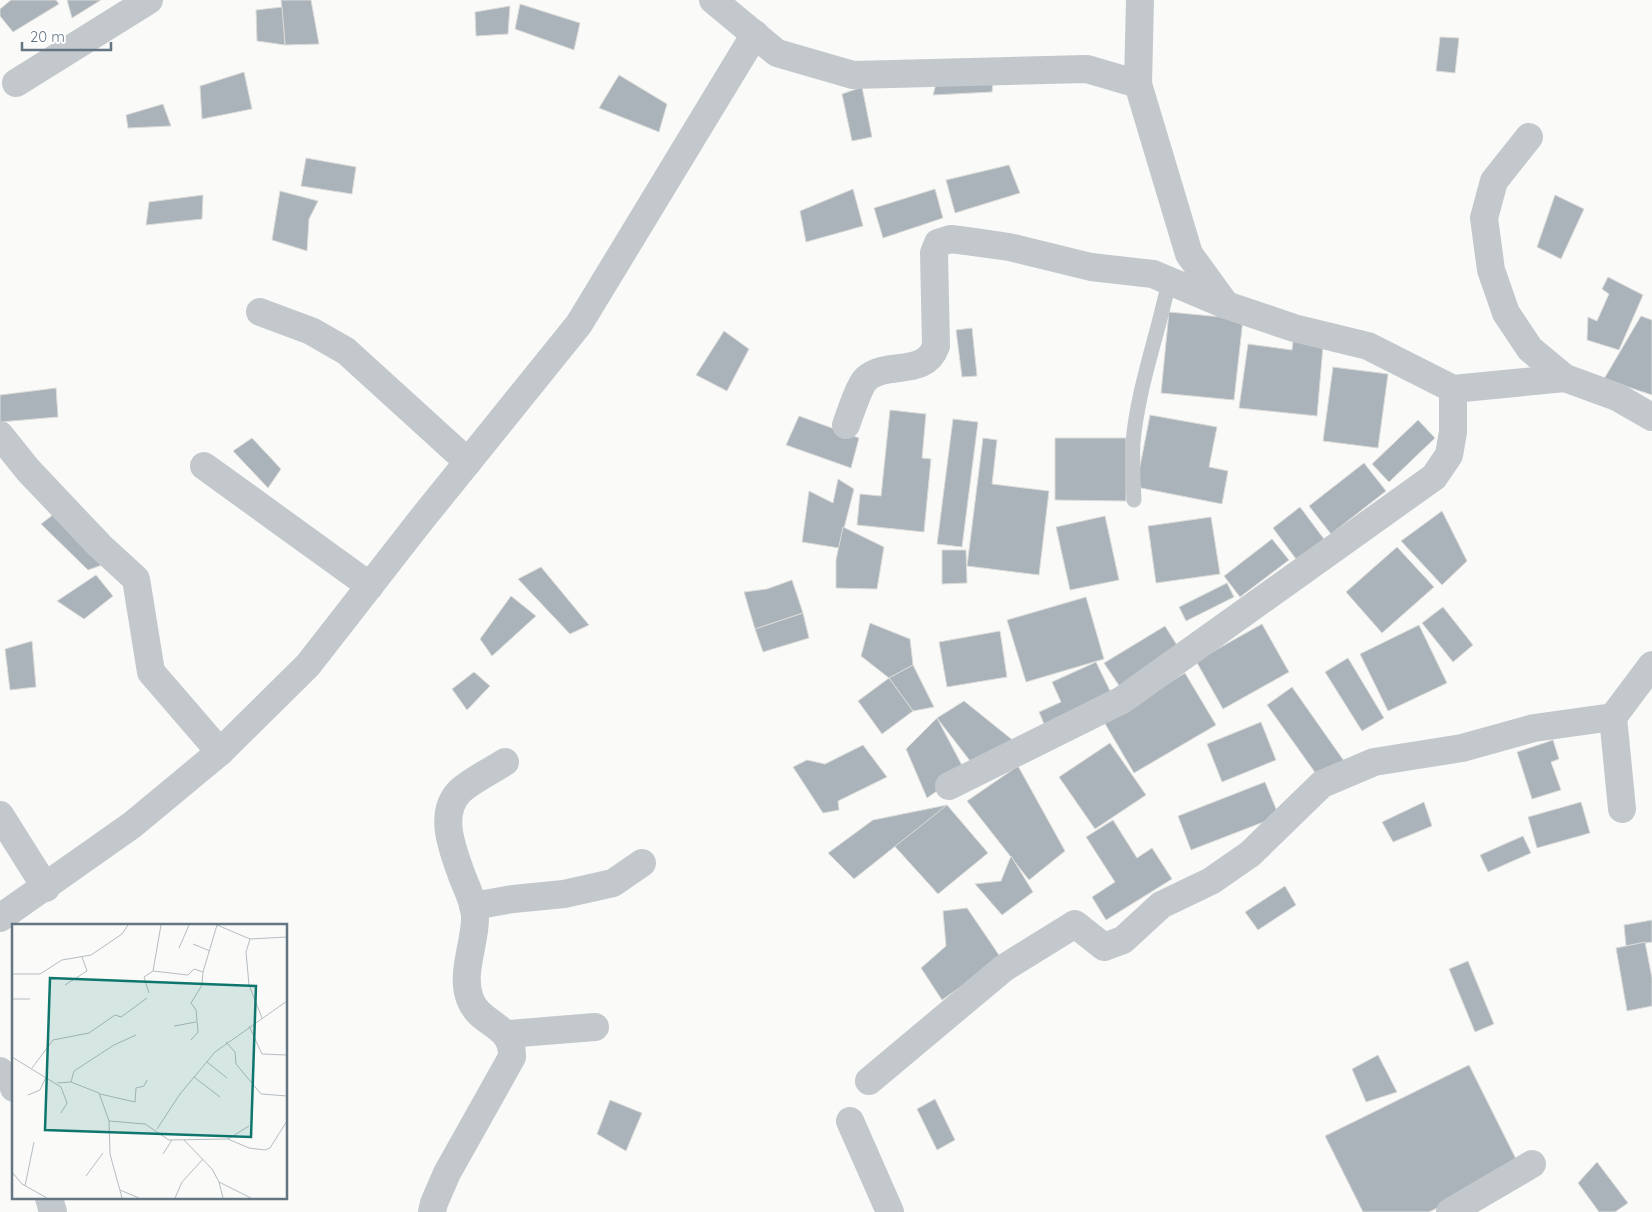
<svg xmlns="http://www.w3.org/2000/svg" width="1652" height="1212" font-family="Quicksand,sans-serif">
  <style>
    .building { fill: #aab3b9; stroke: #dcdcda }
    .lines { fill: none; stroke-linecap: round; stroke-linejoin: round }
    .lane { stroke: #c3c8cc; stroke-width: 15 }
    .street { stroke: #c3c8cc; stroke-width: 28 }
    .inset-road { fill: none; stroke: #b5bdc2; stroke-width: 1 }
    .view { fill: #0f766e; fill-opacity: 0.15; stroke: #0f766e; stroke-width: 2.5 }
    .inset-edge { fill: none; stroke: #657683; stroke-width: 2.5 }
  </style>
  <rect width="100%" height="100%" fill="#fafaf8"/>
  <g class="building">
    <path d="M 11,0 L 56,0 L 59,4 L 13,32 L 0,16 L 0,9 Z"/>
    <path d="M 67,0 L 101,0 L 72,18 Z"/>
    <path d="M 281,0 L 311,0 L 319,44 L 285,45 Z"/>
    <path d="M 520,4 L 580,23 L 574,50 L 515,29 Z"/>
    <path d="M 510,6 L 508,34 L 476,36 L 475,12 Z"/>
    <path d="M 282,7 L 285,45 L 257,41 L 256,10 Z"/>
    <path d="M 1440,37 L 1459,38 L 1455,73 L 1436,71 Z"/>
    <path d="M 244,72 L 252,109 L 202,119 L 200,86 Z"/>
    <path d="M 619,75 L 667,104 L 659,132 L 599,108 Z"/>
    <path d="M 993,83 L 992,92 L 933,95 L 936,84 Z"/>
    <path d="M 862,87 L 872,137 L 852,141 L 842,94 Z"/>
    <path d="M 163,104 L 171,126 L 128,128 L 126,115 Z"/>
    <path d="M 306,158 L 356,167 L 352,194 L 301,186 Z"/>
    <path d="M 1009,165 L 1020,193 L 955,213 L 946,180 Z"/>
    <path d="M 853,189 L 863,226 L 806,242 L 800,211 Z"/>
    <path d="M 935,189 L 943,218 L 883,238 L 874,208 Z"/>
    <path d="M 280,191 L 318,201 L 309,219 L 307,251 L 272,240 Z"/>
    <path d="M 203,195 L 202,219 L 146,225 L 149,202 Z"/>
    <path d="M 1555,195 L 1584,209 L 1561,259 L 1537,247 Z"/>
    <path d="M 1608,277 L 1643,295 L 1619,350 L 1587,340 L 1588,317 L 1597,321 L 1609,294 L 1602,289 Z"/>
    <path d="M 1169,312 L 1243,319 L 1234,400 L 1161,393 Z"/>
    <path d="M 1641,316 L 1652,320 L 1652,395 L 1604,379 Z"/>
    <path d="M 972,328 L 977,376 L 962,377 L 956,330 Z"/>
    <path d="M 724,331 L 749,349 L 727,391 L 696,375 Z"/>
    <path d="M 1293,341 L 1323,346 L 1317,416 L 1239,408 L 1248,344 L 1292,350 Z"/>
    <path d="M 1333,367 L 1388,374 L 1378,448 L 1323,441 Z"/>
    <path d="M 56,388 L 58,417 L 0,422 L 0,395 Z"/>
    <path d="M 890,410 L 926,414 L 922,458 L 931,459 L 924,532 L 857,525 L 860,494 L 881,496 Z"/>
    <path d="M 1150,415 L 1217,427 L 1209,467 L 1228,471 L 1222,504 L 1136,487 Z"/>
    <path d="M 799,416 L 859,438 L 851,468 L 786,445 Z"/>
    <path d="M 953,419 L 978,422 L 962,547 L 937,544 Z"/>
    <path d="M 1418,420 L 1435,438 L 1389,482 L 1372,464 Z"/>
    <path d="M 252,438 L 281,469 L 268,488 L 233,451 Z"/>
    <path d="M 983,438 L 997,440 L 992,484 L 1049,491 L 1039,575 L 967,566 Z"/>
    <path d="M 1055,438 L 1126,438 L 1126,501 L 1055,500 Z"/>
    <path d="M 1364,463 L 1386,491 L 1331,534 L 1309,506 Z"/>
    <path d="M 838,479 L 854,489 L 839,548 L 802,542 L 809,491 L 833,503 Z"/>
    <path d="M 1300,507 L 1324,539 L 1296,559 L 1273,528 Z"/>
    <path d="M 1442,511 L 1467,561 L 1442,585 L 1401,541 Z"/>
    <path d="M 54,514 L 102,565 L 88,570 L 41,524 Z"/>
    <path d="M 1105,516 L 1119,580 L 1070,590 L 1056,527 Z"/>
    <path d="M 1211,517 L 1220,574 L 1156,583 L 1148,526 Z"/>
    <path d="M 843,527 L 884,547 L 877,589 L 836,588 L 836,560 Z"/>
    <path d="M 1272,539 L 1289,560 L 1240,597 L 1224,576 Z"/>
    <path d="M 1397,547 L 1434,587 L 1382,633 L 1346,592 Z"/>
    <path d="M 942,550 L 966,550 L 967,583 L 942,584 Z"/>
    <path d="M 541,567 L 589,625 L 570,634 L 518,579 Z"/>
    <path d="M 96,575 L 113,596 L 84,619 L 57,601 Z"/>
    <path d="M 792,580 L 803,613 L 755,629 L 744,592 L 767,589 Z"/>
    <path d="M 1227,583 L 1234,597 L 1186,621 L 1179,607 Z"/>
    <path d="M 511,596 L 536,616 L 492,656 L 480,639 Z"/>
    <path d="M 1086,597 L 1104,659 L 1026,682 L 1007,620 Z"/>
    <path d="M 1443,607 L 1473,645 L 1453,662 L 1422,623 Z"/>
    <path d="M 803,613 L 809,638 L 763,652 L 755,629 Z"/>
    <path d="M 870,623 L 910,639 L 913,665 L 889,678 L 861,656 Z"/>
    <path d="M 1262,624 L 1289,672 L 1223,709 L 1196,661 Z"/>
    <path d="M 1419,625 L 1447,683 L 1388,711 L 1360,654 Z"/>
    <path d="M 1165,626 L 1180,650 L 1120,687 L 1104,663 Z"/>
    <path d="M 1000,631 L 1007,677 L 947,687 L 939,642 Z"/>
    <path d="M 32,641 L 36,687 L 10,690 L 5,649 Z"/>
    <path d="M 1348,658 L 1384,718 L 1362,731 L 1325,672 Z"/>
    <path d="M 1096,662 L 1112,695 L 1045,726 L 1039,712 L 1061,702 L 1052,682 Z"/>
    <path d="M 913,665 L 934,707 L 913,711 L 889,678 Z"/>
    <path d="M 474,672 L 490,686 L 467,710 L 452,689 Z"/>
    <path d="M 1185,673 L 1216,725 L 1134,773 L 1104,722 Z"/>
    <path d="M 889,678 L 913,711 L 882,734 L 858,701 Z"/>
    <path d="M 1292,687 L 1344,761 L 1319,778 L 1267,705 Z"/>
    <path d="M 964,701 L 1015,742 L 974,766 L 937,718 Z"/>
    <path d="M 937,718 L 965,771 L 927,798 L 906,749 Z"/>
    <path d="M 1261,722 L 1276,760 L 1222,782 L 1207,744 Z"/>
    <path d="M 1553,740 L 1559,759 L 1551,762 L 1561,790 L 1532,799 L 1517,752 Z"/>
    <path d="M 1110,743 L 1146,795 L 1095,829 L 1059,777 Z"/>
    <path d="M 863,745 L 887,777 L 838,801 L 839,810 L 823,813 L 793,767 L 807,760 L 825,764 Z"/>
    <path d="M 1018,766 L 1065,851 L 1029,880 L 967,801 Z"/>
    <path d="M 1265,782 L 1279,816 L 1191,850 L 1178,816 Z"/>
    <path d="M 1424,802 L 1432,826 L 1393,842 L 1382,822 Z"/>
    <path d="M 1581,802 L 1590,833 L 1537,848 L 1528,817 Z"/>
    <path d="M 947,805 L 988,853 L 938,894 L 889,840 Z"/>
    <path d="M 947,805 L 854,879 L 828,853 L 873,820 Z"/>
    <path d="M 1113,820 L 1137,858 L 1152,848 L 1172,879 L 1106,920 L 1092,897 L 1115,882 L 1086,837 Z"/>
    <path d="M 1523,836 L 1531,853 L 1488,872 L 1480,855 Z"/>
    <path d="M 1011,856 L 1033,892 L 1002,915 L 975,884 L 1001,881 Z"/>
    <path d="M 1285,886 L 1296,905 L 1258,930 L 1245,912 Z"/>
    <path d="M 967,908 L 1001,958 L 942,1000 L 921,968 L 946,946 L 943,911 Z"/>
    <path d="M 1652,920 L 1652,942 L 1626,946 L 1624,925 Z"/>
    <path d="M 1645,942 L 1652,978 L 1652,1006 L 1627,1011 L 1616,948 Z"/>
    <path d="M 1468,961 L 1494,1024 L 1475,1032 L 1449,969 Z"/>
    <path d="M 1378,1055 L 1397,1092 L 1366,1102 L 1352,1069 Z"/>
    <path d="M 1469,1065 L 1520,1167 L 1429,1212 L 1363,1212 L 1325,1136 Z"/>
    <path d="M 935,1099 L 955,1140 L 937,1150 L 917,1109 Z"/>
    <path d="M 610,1100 L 642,1113 L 626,1151 L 597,1134 Z"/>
    <path d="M 1597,1162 L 1628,1203 L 1615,1212 L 1599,1212 L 1578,1183 Z"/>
  </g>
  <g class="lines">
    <path class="lane" d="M 1134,500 C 1133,481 1132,461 1133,442 C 1138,387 1158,335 1169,281"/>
    <g class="street">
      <path d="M 713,0 L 777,53 L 853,75 L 1087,69 L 1138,84 L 1189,254 L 1226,305 L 1294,328 L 1368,346 L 1453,389 L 1565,378"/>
      <path d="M 16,83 L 149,0"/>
      <path d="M 1138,84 L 1140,0"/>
      <path d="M 1529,137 L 1494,181 L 1484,218 L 1491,270 L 1506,313 L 1530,349 L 1565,378 L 1617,397 L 1652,417"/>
      <path d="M 260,312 L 311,331 L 346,351 L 468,462"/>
      <path d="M 846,425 C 850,414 859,386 866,379 C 887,360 925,378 936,346 L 934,253 L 938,243 L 951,239 L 974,242 L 1009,247 L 1091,267 L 1153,274 L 1226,305"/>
      <path d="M 0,435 L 28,470 L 100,546 L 136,579 L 151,672 L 220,752"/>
      <path d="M 204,466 L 370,586"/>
      <path d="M 1613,717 L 1622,809"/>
      <path d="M 949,786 L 1122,700 L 1434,477 L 1449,455 L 1453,432 L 1453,389"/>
      <path d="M 0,815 L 46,888"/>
      <path d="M 473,906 L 513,899 L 564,894 L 613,883 L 642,863"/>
      <path d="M 0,918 L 132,825 L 220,752 L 308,665 L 421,520 L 579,324 L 755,34"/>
      <path d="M 507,1034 L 595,1027"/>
      <path d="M 0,1071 L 11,1080 L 14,1088"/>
      <path d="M 869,1081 L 1004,968 L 1075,924 L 1104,947 L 1123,940 L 1161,905 L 1211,881 L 1250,854 L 1322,784 L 1374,762 L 1462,748 L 1534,728 L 1613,717 L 1652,665"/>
      <path d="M 850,1121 L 890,1212"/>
      <path d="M 49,1198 L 53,1212"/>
      <path d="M 432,1212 L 434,1203 L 447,1173 L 512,1057 C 513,1023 480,1026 470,999 C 460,973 476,942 475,916 C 474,900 466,888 461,873 C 452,848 438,813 460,791 C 472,780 491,771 505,762"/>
      <path d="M 1450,1212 L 1532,1164"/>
    </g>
  </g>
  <g transform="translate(12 924)">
    <rect width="275" height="275" fill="#fafaf8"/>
    <path class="inset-road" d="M 205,1 L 238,15 L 275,13M 238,15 L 234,28 L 237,61 L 250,94M 181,20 L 198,27M 167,24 L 177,1M 141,47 L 149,1M 0,50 L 28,50 L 50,36 L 79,31 L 110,10 L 116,1M 53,61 L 75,47 L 70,33M 137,69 L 132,53 L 141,47 L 176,51 L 182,45 L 191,48 L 205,1M 0,75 L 18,75M 162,102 L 184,98M 237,102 L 250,130 L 275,131M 179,116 L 186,108 L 184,86 L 179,79 L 190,61 L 191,48M 214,118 L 223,128 L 224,140 L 249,170 L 275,172M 0,133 L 49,163 L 55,179 L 49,189M 195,138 L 215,154M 20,144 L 41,116 L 77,109 L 103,91 L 109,93 L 135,74M 182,153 L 208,173M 59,158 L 62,147 L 102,121 L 124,111M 45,159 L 59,158 L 87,169 L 97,197 L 133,200 L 157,216 L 216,215 L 237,224 L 253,226 L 258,224 L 275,197M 88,170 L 123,178 L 124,164 L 132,162 L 135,156M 16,171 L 28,166 L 34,153M 97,197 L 98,230 L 110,274M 145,205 L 168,170 L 203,128 L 275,77M 216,215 L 237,202M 172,216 L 200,245 L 207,258 L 239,274M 151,230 L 160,216M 0,248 L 10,260 L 35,274M 74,252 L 91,229M 207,258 L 211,274M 13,262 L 22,218M 108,266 L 127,274M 163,274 L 170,258 L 191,235"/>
    <path class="view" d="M 38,54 L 244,62 L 239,213 L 33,206 Z"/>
    <rect width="275" height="275" class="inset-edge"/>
  </g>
  <path d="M22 42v8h89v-8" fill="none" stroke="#657683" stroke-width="2.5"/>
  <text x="30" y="42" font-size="15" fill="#657683" stroke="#ffffff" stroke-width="4" paint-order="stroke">20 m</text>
</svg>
